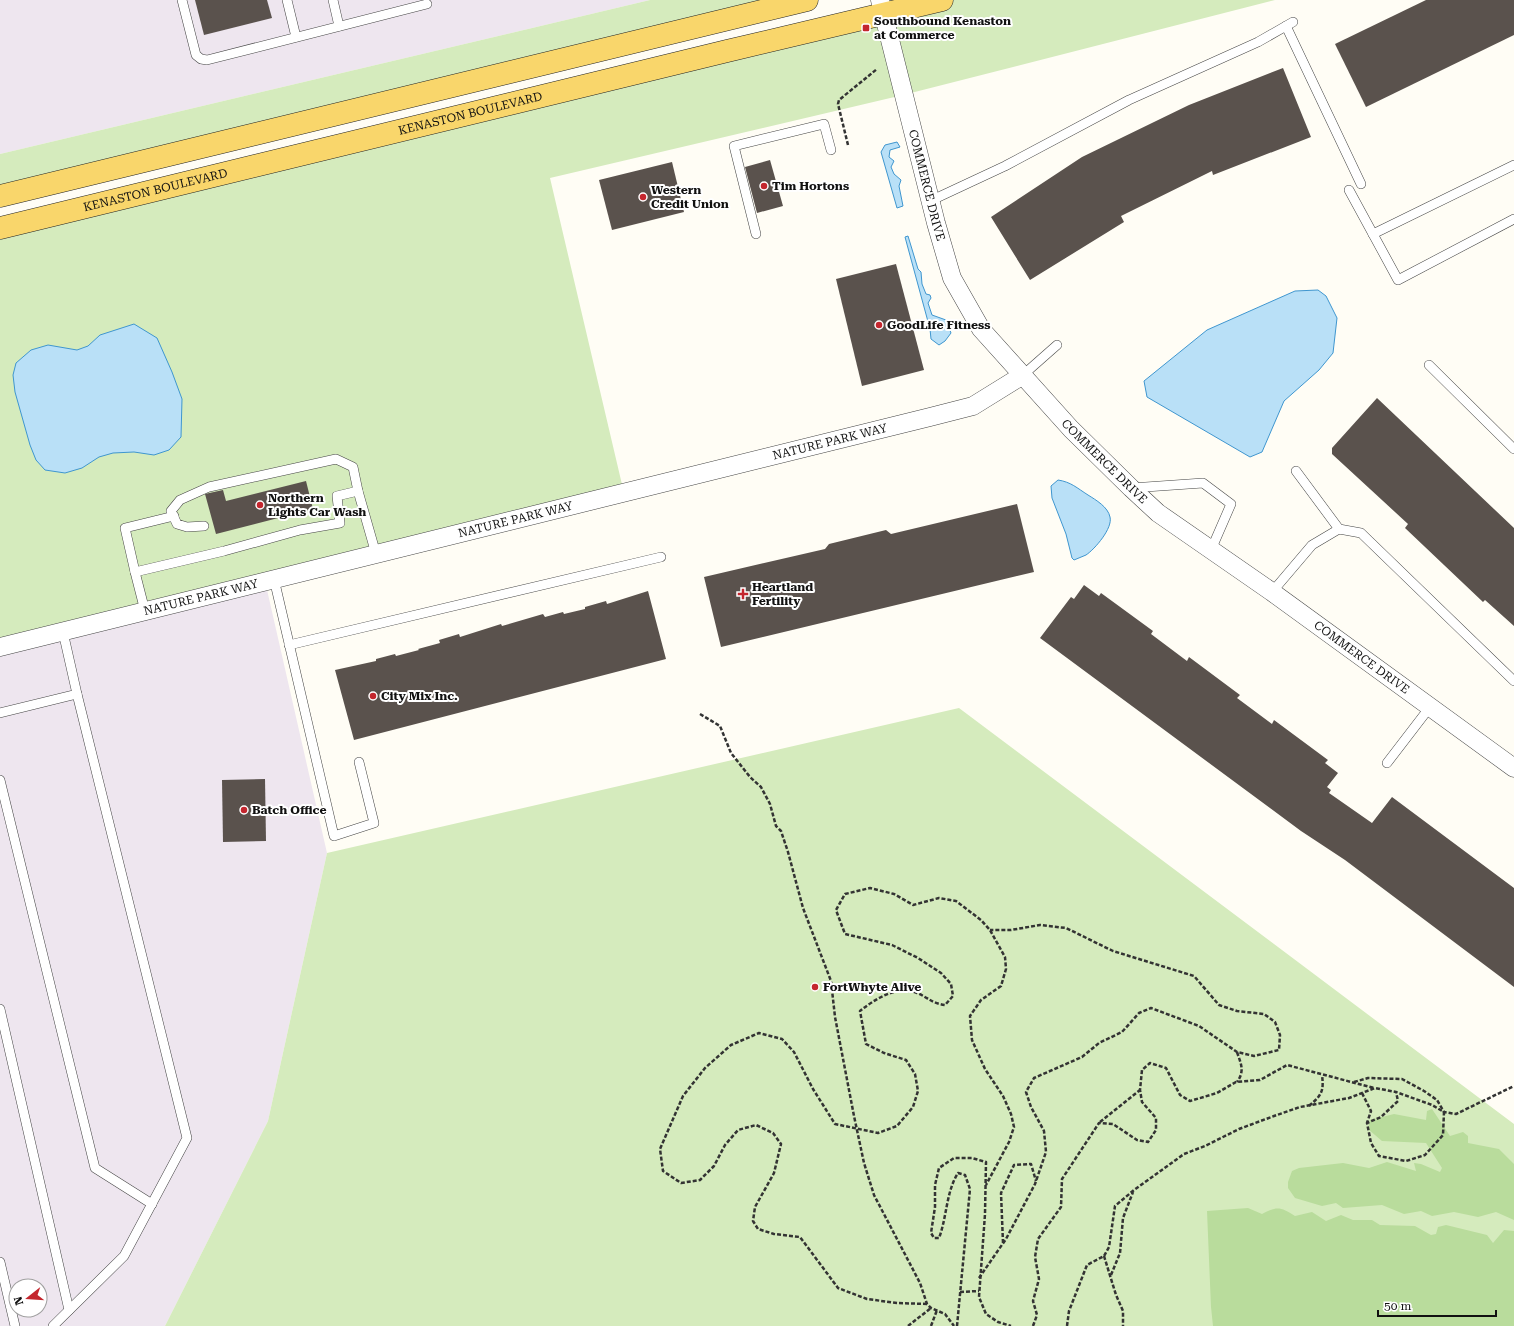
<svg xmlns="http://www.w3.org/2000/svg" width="1514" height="1326" font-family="'Roboto Serif',serif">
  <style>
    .industrial { fill: #eee6ef; fill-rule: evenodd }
    .green { fill: #d5ebbd }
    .forest { fill: #b9dc9c }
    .water { fill: #b9e0f7; stroke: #3f96cf }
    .building { fill: #5a524d }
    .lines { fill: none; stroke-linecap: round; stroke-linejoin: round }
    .lane-casing { stroke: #444; stroke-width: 10 }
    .street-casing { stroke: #444; stroke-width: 19 }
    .primary-casing { stroke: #222; stroke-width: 23 }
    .path { stroke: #333; stroke-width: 2.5; stroke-dasharray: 4 2; stroke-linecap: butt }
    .lane { stroke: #fff; stroke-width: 9 }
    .street { stroke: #fff; stroke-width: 18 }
    .primary { stroke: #f9d66b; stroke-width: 22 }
    .poi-dot { fill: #c4262e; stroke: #fff; stroke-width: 1.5 }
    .labels { text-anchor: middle; stroke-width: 4; stroke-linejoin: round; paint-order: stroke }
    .poi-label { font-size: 12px; font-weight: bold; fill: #111; stroke: #fff; text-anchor: start }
    .street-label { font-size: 12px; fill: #111; stroke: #fff }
  </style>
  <rect width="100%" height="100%" fill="#fffdf5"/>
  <g class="industrial">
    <path d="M 0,0 L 650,0 L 0,154 Z"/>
    <path d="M 265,581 L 327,853 L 268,1121 L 165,1326 L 0,1326 L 0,647 ZM 16,1286 L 40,1286 L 40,1310 L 16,1310 Z"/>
  </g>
  <g class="green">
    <path d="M 650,0 L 806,0 L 0,189 L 0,154 Z"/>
    <path d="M 880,0 L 1275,0 L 903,95 L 550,178 L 624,493 L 0,647 L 0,228 L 883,14 Z"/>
    <path d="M 959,708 L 1514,1124 L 1514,1326 L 165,1326 L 268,1121 L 327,853 Z"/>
  </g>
  <g class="forest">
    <path d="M 1432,1109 L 1450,1136 L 1463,1132 L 1468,1136 L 1468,1143 L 1499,1149 L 1514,1164 L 1514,1220 L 1496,1212 L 1478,1217 L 1454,1212 L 1432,1216 L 1421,1211 L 1404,1214 L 1382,1205 L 1343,1208 L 1336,1203 L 1322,1206 L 1295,1198 L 1288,1188 L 1288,1182 L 1292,1171 L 1299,1168 L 1343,1163 L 1369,1168 L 1387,1162 L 1416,1171 L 1414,1163 L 1421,1164 L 1440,1172 L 1442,1168 L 1426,1143 L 1382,1141 L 1368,1129 L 1370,1120 L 1394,1114 L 1426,1120 L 1427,1111 Z"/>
    <path d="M 1248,1208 L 1262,1214 C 1277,1206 1281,1207 1295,1216 L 1312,1212 L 1326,1221 L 1341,1215 L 1353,1220 L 1372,1220 L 1380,1225 L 1415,1226 L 1431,1235 L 1436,1234 L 1438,1227 L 1446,1225 L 1487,1235 L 1493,1243 L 1504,1230 L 1514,1231 L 1514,1326 L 1213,1326 L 1211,1307 L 1207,1211 Z"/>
  </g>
  <g class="water">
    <path d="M 897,142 L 900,147 L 890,150 L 889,157 L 894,161 L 891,167 L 894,174 L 901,180 L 899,186 L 903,206 L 897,208 L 881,152 L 885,145 Z"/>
    <path d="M 908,236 L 918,269 L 921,272 L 922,284 L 926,294 L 930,295 L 931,298 L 928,303 L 932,315 L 946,320 L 951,333 L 945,341 L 939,345 L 931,339 L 930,329 L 905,237 Z"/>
    <path d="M 1318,290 L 1326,296 L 1337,318 L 1333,353 L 1319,370 L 1284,401 L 1262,452 L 1250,457 L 1147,397 L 1144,381 L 1207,330 L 1295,291 Z"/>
    <path d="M 134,324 L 157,338 L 172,372 L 182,399 L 181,437 L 169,450 L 154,455 L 134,452 L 113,453 L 99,457 L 82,468 L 65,473 L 45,470 L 36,460 L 30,445 L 15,392 L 13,375 L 16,363 L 31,350 L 48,345 L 77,350 L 88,346 L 100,335 Z"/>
    <path d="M 1058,480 C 1071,482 1077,488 1088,495 C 1096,500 1108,507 1110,517 C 1113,528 1095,549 1086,555 C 1082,557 1078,558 1074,560 L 1072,558 L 1066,534 L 1052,498 L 1051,486 Z"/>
  </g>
  <g class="building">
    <path d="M 195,0 L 267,0 L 272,18 L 204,35 Z"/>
    <path d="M 1426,0 L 1514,0 L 1514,35 L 1366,107 L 1335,44 Z"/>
    <path d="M 1283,68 L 1311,137 L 1213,175 L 1212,171 L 1121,216 L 1124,222 L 1030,280 L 991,217 L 1082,157 L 1189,105 Z"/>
    <path d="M 770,160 L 783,206 L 757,213 L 745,167 Z"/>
    <path d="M 672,162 L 684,212 L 612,230 L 599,180 Z"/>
    <path d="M 896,264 L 924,370 L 862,386 L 836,279 Z"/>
    <path d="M 1377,398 L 1514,528 L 1514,626 L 1485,600 L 1483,602 L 1405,528 L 1408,524 L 1332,454 L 1332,448 Z"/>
    <path d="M 306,481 L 313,509 L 216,534 L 205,494 L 223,490 L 226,501 Z"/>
    <path d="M 1017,504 L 1034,572 L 721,647 L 704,577 L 825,549 L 829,544 L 886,530 L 891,534 Z"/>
    <path d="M 1084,585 L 1099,596 L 1101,593 L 1153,631 L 1151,634 L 1187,661 L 1189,657 L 1240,695 L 1237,698 L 1272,724 L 1274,720 L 1328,760 L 1325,763 L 1338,773 L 1327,787 L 1331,790 L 1329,793 L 1372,823 L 1392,797 L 1514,888 L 1514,987 L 1345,860 L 1301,831 L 1040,638 L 1071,597 L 1074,599 Z"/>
    <path d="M 648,591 L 666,659 L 354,740 L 335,670 L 376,661 L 376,659 L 395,654 L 396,656 L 419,650 L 418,649 L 440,643 L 439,640 L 459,634 L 460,637 L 501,624 L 502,626 L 543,614 L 545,617 L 563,612 L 564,614 L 585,609 L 585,607 L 606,601 L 607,604 Z"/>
    <path d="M 265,779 L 266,841 L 223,842 L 222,780 Z"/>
  </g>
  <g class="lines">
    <g class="lane-casing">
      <g id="lane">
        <path d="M 182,0 L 196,55 L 201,59 L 207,60 L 427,4"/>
        <path d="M 287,0 L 296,37"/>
        <path d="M 333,0 L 339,26"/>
        <path d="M 1286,26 L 1361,184"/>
        <path d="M 1349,190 L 1398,280 L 1514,219"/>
        <path d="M 930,201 L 1005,166 L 1129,100 L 1258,42 L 1293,22"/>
        <path d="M 756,234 L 734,146 L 824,124 L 831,150"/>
        <path d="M 1373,234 L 1514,165"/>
        <path d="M 1429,365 L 1514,449"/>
        <path d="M 1023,375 L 1057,345"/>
        <path d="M 1296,471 L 1339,529"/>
        <path d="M 1131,488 L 1203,483 L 1231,504 L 1211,550"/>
        <path d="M 204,526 L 187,527 L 177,524 L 171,511 L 180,500 L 209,487 L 336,459 L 353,467 L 358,491"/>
        <path d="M 135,572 L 125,528 L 174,516"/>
        <path d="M 274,579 L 334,836 L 374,823 L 359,762"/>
        <path d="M 1272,592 L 1312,545 L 1339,529 L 1361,533 L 1514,681"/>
        <path d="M 145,611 L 135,572 L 224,551 L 300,530 L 340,523 L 337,496 L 358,491 L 376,554"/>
        <path d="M 289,645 L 661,557"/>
        <path d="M 0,713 L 77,694 L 63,632"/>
        <path d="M 1387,763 L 1430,707"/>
        <path d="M 0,780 L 95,1168 L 152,1204"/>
        <path d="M 0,1009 L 69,1310"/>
        <path d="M 0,1262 L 15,1326"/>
        <path d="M 53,1326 L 124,1256 L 187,1138 L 77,694"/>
      </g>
    </g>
    <g class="street-casing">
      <g id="street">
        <path id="s1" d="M 880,0 L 936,223 L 952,278 L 981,329 L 1071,429 L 1131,488 L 1158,513 L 1272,592 L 1514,768"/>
        <path id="s2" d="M 0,647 L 930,417 L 973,406 L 1023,375"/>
      </g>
    </g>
    <g class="primary-casing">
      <g id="primary">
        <path d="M 0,196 L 807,0"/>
        <path id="s3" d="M 0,228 L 727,51 L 942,0"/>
      </g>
    </g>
    <g class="path">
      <path d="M 848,145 L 838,104 L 839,100 L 877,69"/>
      <path d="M 700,714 L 720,726 L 731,753 L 750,777 L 761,787 L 770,804 L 776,826 L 781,831 L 788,852 L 803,908 L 831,981 L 835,1017 L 854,1116 L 864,1163 L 874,1195 L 920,1283 L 927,1304 L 931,1308 L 945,1314 L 954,1326"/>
      <path d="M 1237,1052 C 1241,1064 1245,1071 1237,1082"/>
      <path d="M 1354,1082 L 1368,1078 L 1402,1079 L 1424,1091 L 1437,1100 L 1444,1112 L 1456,1114 L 1514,1086"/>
      <path d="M 1362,1093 L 1371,1111 L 1367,1123"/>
      <path d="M 1309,1106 C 1322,1095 1324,1091 1322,1075"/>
      <path d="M 1100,1122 L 1140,1090"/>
      <path d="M 1003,1243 L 1001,1193 L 1014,1165 L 1031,1164 L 1036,1181"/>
      <path d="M 1104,1256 L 1116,1295 L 1123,1311 L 1123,1326"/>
      <path d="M 1111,1275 L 1120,1253 L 1123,1218 L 1133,1192"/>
      <path d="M 979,1278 L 1006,1239 L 1035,1184 L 1046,1152 L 1044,1131 L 1031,1107 L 1026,1092 L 1034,1078 L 1082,1057 L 1099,1043 L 1122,1032 L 1139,1013 L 1151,1008 L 1199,1026 L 1237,1052 L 1254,1056 L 1279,1050 L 1280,1035 L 1275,1022 L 1264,1014 L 1237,1011 L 1219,1005 L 1194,976 L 1113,951 L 1066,928 L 1040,925 L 1011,930 L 990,930"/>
      <path d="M 960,1292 L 979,1291"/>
      <path d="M 927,1304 L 897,1303 L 867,1299 L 838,1288 L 800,1237 L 774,1234 L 758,1229 L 753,1221 L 755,1207 L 774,1173 L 781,1144 L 773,1133 L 756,1125 L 738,1130 L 725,1145 L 714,1166 L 700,1180 L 681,1183 L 663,1171 L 660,1149 L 683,1096 L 705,1068 L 731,1045 L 759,1033 L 782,1039 L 794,1052 L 813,1089 L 835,1124 L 878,1133 L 897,1126 L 913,1107 L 918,1091 L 915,1074 L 906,1060 L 884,1053 L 866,1044 L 860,1011 C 875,999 897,985 917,993 C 929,998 931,1003 945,1005 L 953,996 L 951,984 L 941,973 L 918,958 L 892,945 L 845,934 L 836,910 L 845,894 L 870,888 L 894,894 L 913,905 L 939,898 L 956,901 L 981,920 L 990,930 L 1005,957 L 1006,969 L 1001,986 L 981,1000 L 970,1016 L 972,1040 L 985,1069 L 1003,1096 L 1011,1114 L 1014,1127 L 1009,1142 L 986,1185"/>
      <path d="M 908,1326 L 931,1308"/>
      <path d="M 931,1326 L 937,1310"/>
      <path d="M 957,1326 L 970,1189 L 965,1175 L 958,1173 C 946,1192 947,1217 939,1238 L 934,1238 L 931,1233 L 935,1207 L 935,1185 L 939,1168 L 954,1158 L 972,1158 L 986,1162 L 985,1214 L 979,1297 L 986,1314 L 998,1322 L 1011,1326"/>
      <path d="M 1033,1326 L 1037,1315 L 1033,1301 L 1039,1279 L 1035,1257 L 1038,1239 L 1061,1207 L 1062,1179 L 1099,1123 L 1113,1124 L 1137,1140 L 1148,1142 L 1156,1130 L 1156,1118 L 1142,1102 L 1140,1090 L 1142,1070 L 1150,1063 L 1166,1068 L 1180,1095 L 1190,1101 L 1217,1093 L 1236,1082 L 1260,1080 L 1287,1065 L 1374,1088"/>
      <path d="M 1067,1326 L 1069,1311 L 1087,1265 L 1104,1256 L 1109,1247 L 1115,1206 L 1134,1190 L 1184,1154 L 1205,1146 L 1239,1129 L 1274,1116 L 1300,1107 L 1349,1098 L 1375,1088 L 1396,1092 L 1432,1105 L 1444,1112 L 1443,1135 L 1425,1155 L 1406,1161 L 1379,1156 L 1371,1143 L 1367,1123 L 1381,1117 L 1398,1101 L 1396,1092"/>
    </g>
    <use href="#lane" class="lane"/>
    <use href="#street" class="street"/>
    <use href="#primary" class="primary"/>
  </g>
  <g class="poi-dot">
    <rect x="862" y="24" width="8" height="8" rx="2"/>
    <circle cx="764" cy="186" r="4"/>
    <circle cx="643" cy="197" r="4"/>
    <circle cx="879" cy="325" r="4"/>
    <circle cx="260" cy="505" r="4"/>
    <path d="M741 588h4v4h4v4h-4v4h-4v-4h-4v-4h4z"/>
    <circle cx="373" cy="696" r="4"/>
    <circle cx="244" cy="810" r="4"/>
    <circle cx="815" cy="987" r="4"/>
  </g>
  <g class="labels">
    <g class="poi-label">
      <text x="874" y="25">Southbound Kenaston<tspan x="874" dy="14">at Commerce</tspan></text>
      <text x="772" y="190">Tim Hortons</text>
      <text x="651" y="194">Western<tspan x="651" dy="14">Credit Union</tspan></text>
      <text x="887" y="329">GoodLife Fitness</text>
      <text x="268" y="502">Northern<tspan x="268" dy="14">Lights Car Wash</tspan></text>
      <text x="752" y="591">Heartland<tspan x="752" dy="14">Fertility</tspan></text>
      <text x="381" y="700">City Mix Inc.</text>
      <text x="252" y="814">Batch Office</text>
      <text x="823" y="991">FortWhyte Alive</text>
    </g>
    <g class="street-label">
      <text dy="4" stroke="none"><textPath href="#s3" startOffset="484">KENASTON BOULEVARD</textPath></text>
      <text dy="4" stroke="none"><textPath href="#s1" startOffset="191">COMMERCE DRIVE</textPath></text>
      <text dy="4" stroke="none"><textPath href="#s3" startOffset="160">KENASTON BOULEVARD</textPath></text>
      <text dy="4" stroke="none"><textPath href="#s2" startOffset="855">NATURE PARK WAY</textPath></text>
      <text dy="4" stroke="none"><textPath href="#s1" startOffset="527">COMMERCE DRIVE</textPath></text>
      <text dy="4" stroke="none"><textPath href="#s2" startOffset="531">NATURE PARK WAY</textPath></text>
      <text dy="4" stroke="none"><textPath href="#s2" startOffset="207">NATURE PARK WAY</textPath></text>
      <text dy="4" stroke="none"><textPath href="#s1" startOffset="851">COMMERCE DRIVE</textPath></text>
    </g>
  </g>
  <g transform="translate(28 1298) rotate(253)"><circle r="19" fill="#ffffff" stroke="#a0a0a0"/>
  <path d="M0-3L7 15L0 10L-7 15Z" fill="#c4262e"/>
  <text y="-6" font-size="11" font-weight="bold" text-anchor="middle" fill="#111111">N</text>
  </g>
  <path d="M1378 1310v6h118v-6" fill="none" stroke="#111111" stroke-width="2"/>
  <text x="1384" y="1310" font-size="12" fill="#111111" stroke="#ffffff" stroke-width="3" paint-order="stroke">50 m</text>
</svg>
